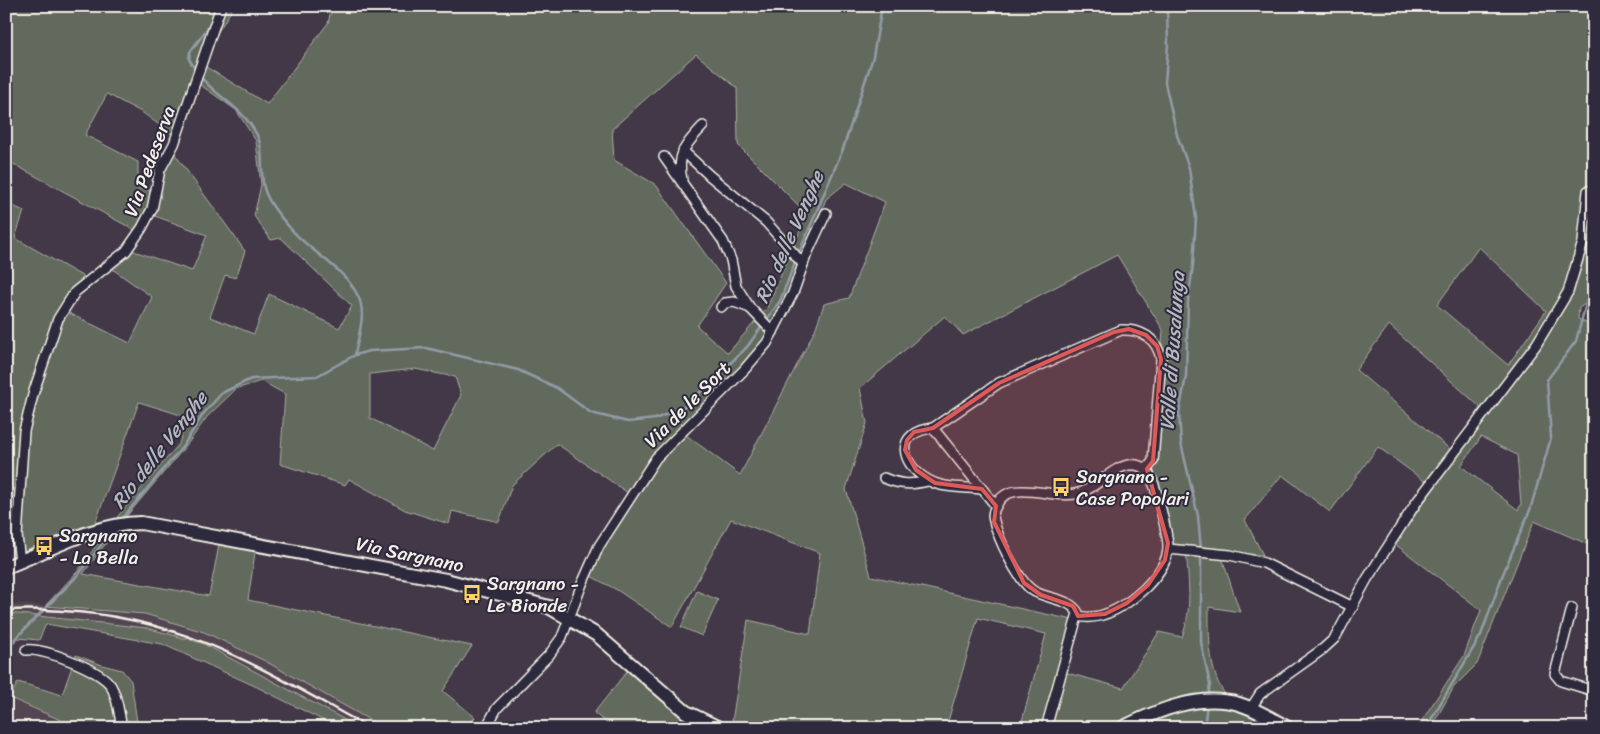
<svg xmlns="http://www.w3.org/2000/svg" width="1600" height="734" font-family="Sriracha,sans-serif">
  <style>
    .built { fill: #524551 }
    .green { fill: #626a5d; stroke: #abaea2; fill-rule: evenodd }
    .lines { fill: none; stroke-linecap: round; stroke-linejoin: round }
    .stream { stroke: #939ca8; stroke-width: 2.5 }
    .street-casing { stroke: #f4f1e8; stroke-width: 12 }
    .secondary-casing { stroke: #f4f1e8; stroke-width: 16 }
    .street { stroke: #2f2a3d; stroke-width: 9 }
    .secondary { stroke: #2f2a3d; stroke-width: 12 }
    .rail { stroke: #f4f1e8; stroke-width: 2.5 }
    .marked { fill: #de5a58; fill-opacity: 0.2; stroke: #de5a58; stroke-width: 4; stroke-linejoin: round }
    .labels { text-anchor: middle; stroke-width: 4; stroke-linejoin: round; paint-order: stroke }
    .street-label { font-size: 19px; fill: #f4f1e8; stroke: #2f2a3d }
    .poi-label { font-size: 19px; fill: #f4f1e8; stroke: #2f2a3d; text-anchor: start }
    .water-label { font-size: 20px; font-style: italic; fill: #b4b9be; stroke: #2f2a3d }
  </style>
  <rect width="100%" height="100%" fill="#423847"/>
  <filter id="ink" filterUnits="userSpaceOnUse"><feTurbulence type="fractalNoise" baseFrequency=".02" numOctaves="2"/><feDisplacementMap in="SourceGraphic" scale="10" xChannelSelector="R" yChannelSelector="G"/><feConvolveMatrix kernelMatrix="1 2 1 2 8 2 1 2 1" color-interpolation-filters="sRGB"/></filter>
  <g filter="url(#ink)">
    <g class="built">
      <path d="M 20,604 L 145,614 L 204,632 L 265,661 L 384,728 L 360,728 L 202,643 L 147,628 L 6,614 L 6,605 Z"/>
      <path d="M 10,698 L 79,728 L 6,728 L 6,705 Z"/>
    </g>
    <g class="green">
      <path d="M 6,6 L 234,6 L 218,32 L 204,45 L 198,62 L 267,104 L 328,23 L 331,10 L 325,6 L 1594,6 L 1594,298 L 1579,308 L 1578,319 L 1594,327 L 1594,547 L 1534,521 L 1477,664 L 1454,687 L 1431,728 L 1417,728 L 1464,656 L 1481,610 L 1395,544 L 1434,488 L 1378,447 L 1330,512 L 1282,475 L 1245,520 L 1263,555 L 1220,552 L 1240,612 L 1209,607 C 1209,633 1208,678 1228,697 C 1235,705 1278,722 1291,728 L 1020,728 L 1046,634 L 978,618 L 946,728 L 731,728 L 748,620 L 810,634 L 820,553 L 731,519 L 672,627 L 617,590 L 583,572 L 628,493 L 557,444 L 512,485 L 499,522 L 452,511 L 449,524 L 405,510 L 349,479 L 345,485 L 280,464 L 285,394 L 261,381 L 236,389 L 207,417 L 186,446 L 125,518 L 83,574 L 209,596 L 220,540 L 256,546 L 248,600 L 472,646 L 443,691 L 475,717 L 468,728 L 384,728 L 265,661 L 204,632 L 145,614 L 45,606 L 78,571 L 113,522 L 179,444 L 187,417 L 139,402 L 95,524 L 22,556 L 6,537 L 6,203 L 24,211 L 15,238 L 89,280 L 67,312 L 130,343 L 152,297 L 108,266 L 131,250 L 192,271 L 207,235 L 152,215 L 140,233 L 6,160 ZM 696,54 L 737,88 L 738,145 L 807,214 L 767,308 L 728,353 L 697,326 L 726,283 L 656,185 L 614,160 L 612,129 ZM 192,79 L 236,110 L 256,141 L 261,185 L 254,216 L 271,240 L 281,238 L 352,306 L 339,328 L 269,294 L 254,334 L 210,317 L 225,275 L 236,278 L 245,251 L 169,146 L 161,191 L 138,189 L 138,162 L 85,135 L 107,94 L 143,113 L 173,135 ZM 846,183 L 885,202 L 849,298 L 824,304 L 815,330 L 740,475 L 678,429 L 757,353 L 783,310 L 826,199 ZM 1479,247 L 1546,311 L 1508,365 L 1437,305 ZM 1117,255 L 1163,330 L 1153,468 L 1171,547 L 1186,549 C 1188,579 1193,608 1182,637 L 1159,632 L 1123,688 L 1060,671 L 1073,620 L 871,576 L 846,489 L 867,423 L 860,388 L 945,316 L 963,335 ZM 1389,325 L 1480,407 L 1467,436 L 1452,451 L 1356,370 ZM 415,369 L 455,377 L 461,395 L 433,451 L 370,418 L 370,374 ZM 1481,437 L 1517,455 L 1521,504 L 1518,510 L 1461,466 Z"/>
      <path d="M 697,591 L 718,600 L 702,636 L 681,627 Z"/>
      <path d="M 10,613 L 147,628 L 202,643 L 360,728 L 338,728 L 257,687 L 162,644 L 46,624 L 39,640 L 18,638 L 6,651 L 6,614 Z"/>
      <path d="M 76,655 L 102,665 L 122,670 L 131,681 L 137,722 L 147,728 L 79,728 L 10,698 L 6,705 L 6,693 L 10,697 L 18,682 L 62,695 Z"/>
      <path d="M 634,662 L 712,728 L 613,728 L 594,713 Z"/>
    </g>
    <g class="lines">
      <g class="stream">
        <path d="M 1167,6 L 1168,45 L 1165,83 L 1177,135 L 1189,168 L 1196,218 L 1193,265 L 1188,301 L 1186,376 L 1179,413 L 1181,443 L 1198,516 L 1201,550"/>
        <path d="M 196,71 L 189,59 L 190,52 L 210,25"/>
        <path d="M 199,75 C 217,98 242,106 257,135 C 265,151 259,174 265,191 C 269,203 282,219 291,229 C 310,252 344,267 358,296 C 367,314 358,336 355,355"/>
        <path d="M 798,255 L 843,149 L 873,57 L 882,6"/>
        <path d="M 120,521 L 183,446 L 204,413 L 222,393 L 251,379 L 317,376 L 355,355 L 369,351 L 426,348 L 518,370 L 557,388 L 591,413 L 628,422 L 655,419 L 686,406 L 747,347 L 780,301 L 796,260"/>
        <path d="M 1201,555 L 1201,642 L 1210,685 L 1208,696"/>
        <path d="M 6,648 L 79,574 L 112,531"/>
        <path d="M 1204,728 L 1207,704"/>
        <path d="M 1426,728 L 1481,635 L 1503,574 L 1530,510 L 1551,438 L 1547,380 L 1576,341 L 1594,274"/>
      </g>
      <g class="street-casing">
        <g id="street">
          <path d="M 683,151 L 710,176 L 766,222 L 803,264"/>
          <path d="M 664,157 L 723,241 L 731,260 L 736,286 L 750,308 L 773,332"/>
          <path d="M 682,180 C 676,154 686,144 703,126"/>
          <path d="M 721,307 L 725,303 L 734,302 L 750,308"/>
          <path d="M 933,428 C 894,432 900,464 928,480 C 943,489 965,487 982,489"/>
          <path d="M 884,478 C 900,485 912,485 928,481"/>
          <path d="M 996,506 L 933,428 L 999,383 L 1121,330 C 1141,329 1157,338 1161,359 L 1153,461 L 1146,470"/>
          <path d="M 6,532 L 17,536"/>
          <path d="M 1168,549 L 1230,555 L 1264,563 L 1353,607"/>
          <path d="M 20,562 L 17,536 L 24,431 L 34,391 L 58,319 L 75,292 L 126,251 L 142,228 L 152,209 L 160,170 L 174,144 L 221,6"/>
          <path d="M 1572,608 L 1555,674 L 1561,681 L 1594,691"/>
          <path d="M 26,650 C 44,648 102,670 111,686 C 118,698 119,714 122,728"/>
          <path d="M 1251,708 L 1260,694 L 1323,649 L 1335,638 L 1367,579 L 1416,503 L 1536,345 L 1568,292 L 1583,242 L 1588,191"/>
          <path d="M 486,728 L 497,708 L 549,655 L 562,637 L 582,584 L 599,546 L 656,458 L 744,370 L 767,343 L 793,293 L 806,256 L 826,213"/>
          <path d="M 1046,728 L 1078,613 C 1071,598 1044,599 1032,590 C 1017,579 998,538 994,521 C 992,515 993,511 996,506 C 1009,476 1053,501 1079,493 C 1098,488 1115,462 1136,465 C 1142,466 1147,470 1150,476 C 1156,485 1169,539 1168,549 C 1167,563 1155,578 1145,588 C 1128,604 1104,622 1078,616"/>
        </g>
      </g>
      <g class="secondary-casing">
        <g id="secondary">
          <path d="M 6,567 C 50,550 93,524 141,523 L 446,580 L 549,607 L 597,635 L 686,712 L 719,728"/>
          <path d="M 1122,728 C 1158,710 1199,693 1239,704 C 1256,709 1272,719 1288,728"/>
        </g>
      </g>
      <use href="#street" class="street"/>
      <use href="#secondary" class="secondary"/>
      <path class="rail" d="M 6,611 C 25,608 44,610 63,611 C 185,617 267,672 370,728"/>
    </g>
  </g>
  <path class="marked" d="M 1129,329 L 1146,335 L 1157,346 L 1161,359 L 1153,461 L 1147,469 L 1168,543 L 1165,560 L 1148,585 L 1127,603 L 1105,614 L 1078,616 L 1073,606 L 1041,595 L 1024,583 L 994,522 L 996,506 L 982,489 L 935,483 L 916,470 L 905,450 L 907,440 L 914,432 L 933,428 L 999,383 L 1114,332 Z"/>
  <defs>
    <g id="bus-bare" transform="scale(1.5)"><path d="M-5-6H5V4H4V6H2V4H-2V6H-4V4H-5ZM-3.5-4V0h7V-4ZM-3.5 1.2v1.5H-2V1.2ZM2 1.2v1.5H3.5V1.2Z" fill="#ffd166" stroke="#2f2a3d" stroke-width="2.5" paint-order="stroke"/></g>
  </defs>
  <g fill-rule="evenodd">
    <use href="#bus-bare" x="1061" y="487"/>
    <use href="#bus-bare" x="44" y="546"/>
    <use href="#bus-bare" x="472" y="594"/>
  </g>
  <g class="labels">
    <g class="street-label">
      <text transform="translate(149 161) rotate(-70)" y="7">Via Pedeserva</text>
      <text transform="translate(687 404) rotate(-45)" y="7">Via de le Sort</text>
      <text transform="translate(410 554) rotate(12)" y="7">Via Sargnano</text>
    </g>
    <g class="poi-label">
      <text x="1076" y="483">Sargnano -<tspan x="1076" dy="22">Case Popolari</tspan></text>
      <text x="59" y="542">Sargnano<tspan x="59" dy="22">- La Bella</tspan></text>
      <text x="487" y="590">Sargnano -<tspan x="487" dy="22">Le Bionde</tspan></text>
    </g>
    <g class="water-label">
      <text transform="translate(789 237) rotate(-66)" y="7">Rio delle Venghe</text>
      <text transform="translate(1172 351) rotate(-86)" y="7">Valle di Busalunga</text>
      <text transform="translate(159 450) rotate(-52)" y="7">Rio delle Venghe</text>
    </g>
  </g>
  <rect width="1600" height="734" fill="none" stroke="#2f2a3d" stroke-width="25"/>
  <rect x="12" y="12" width="1575" height="709" fill="none" stroke="#f4f1e8" stroke-width="2" filter="url(#ink)"/>
</svg>
